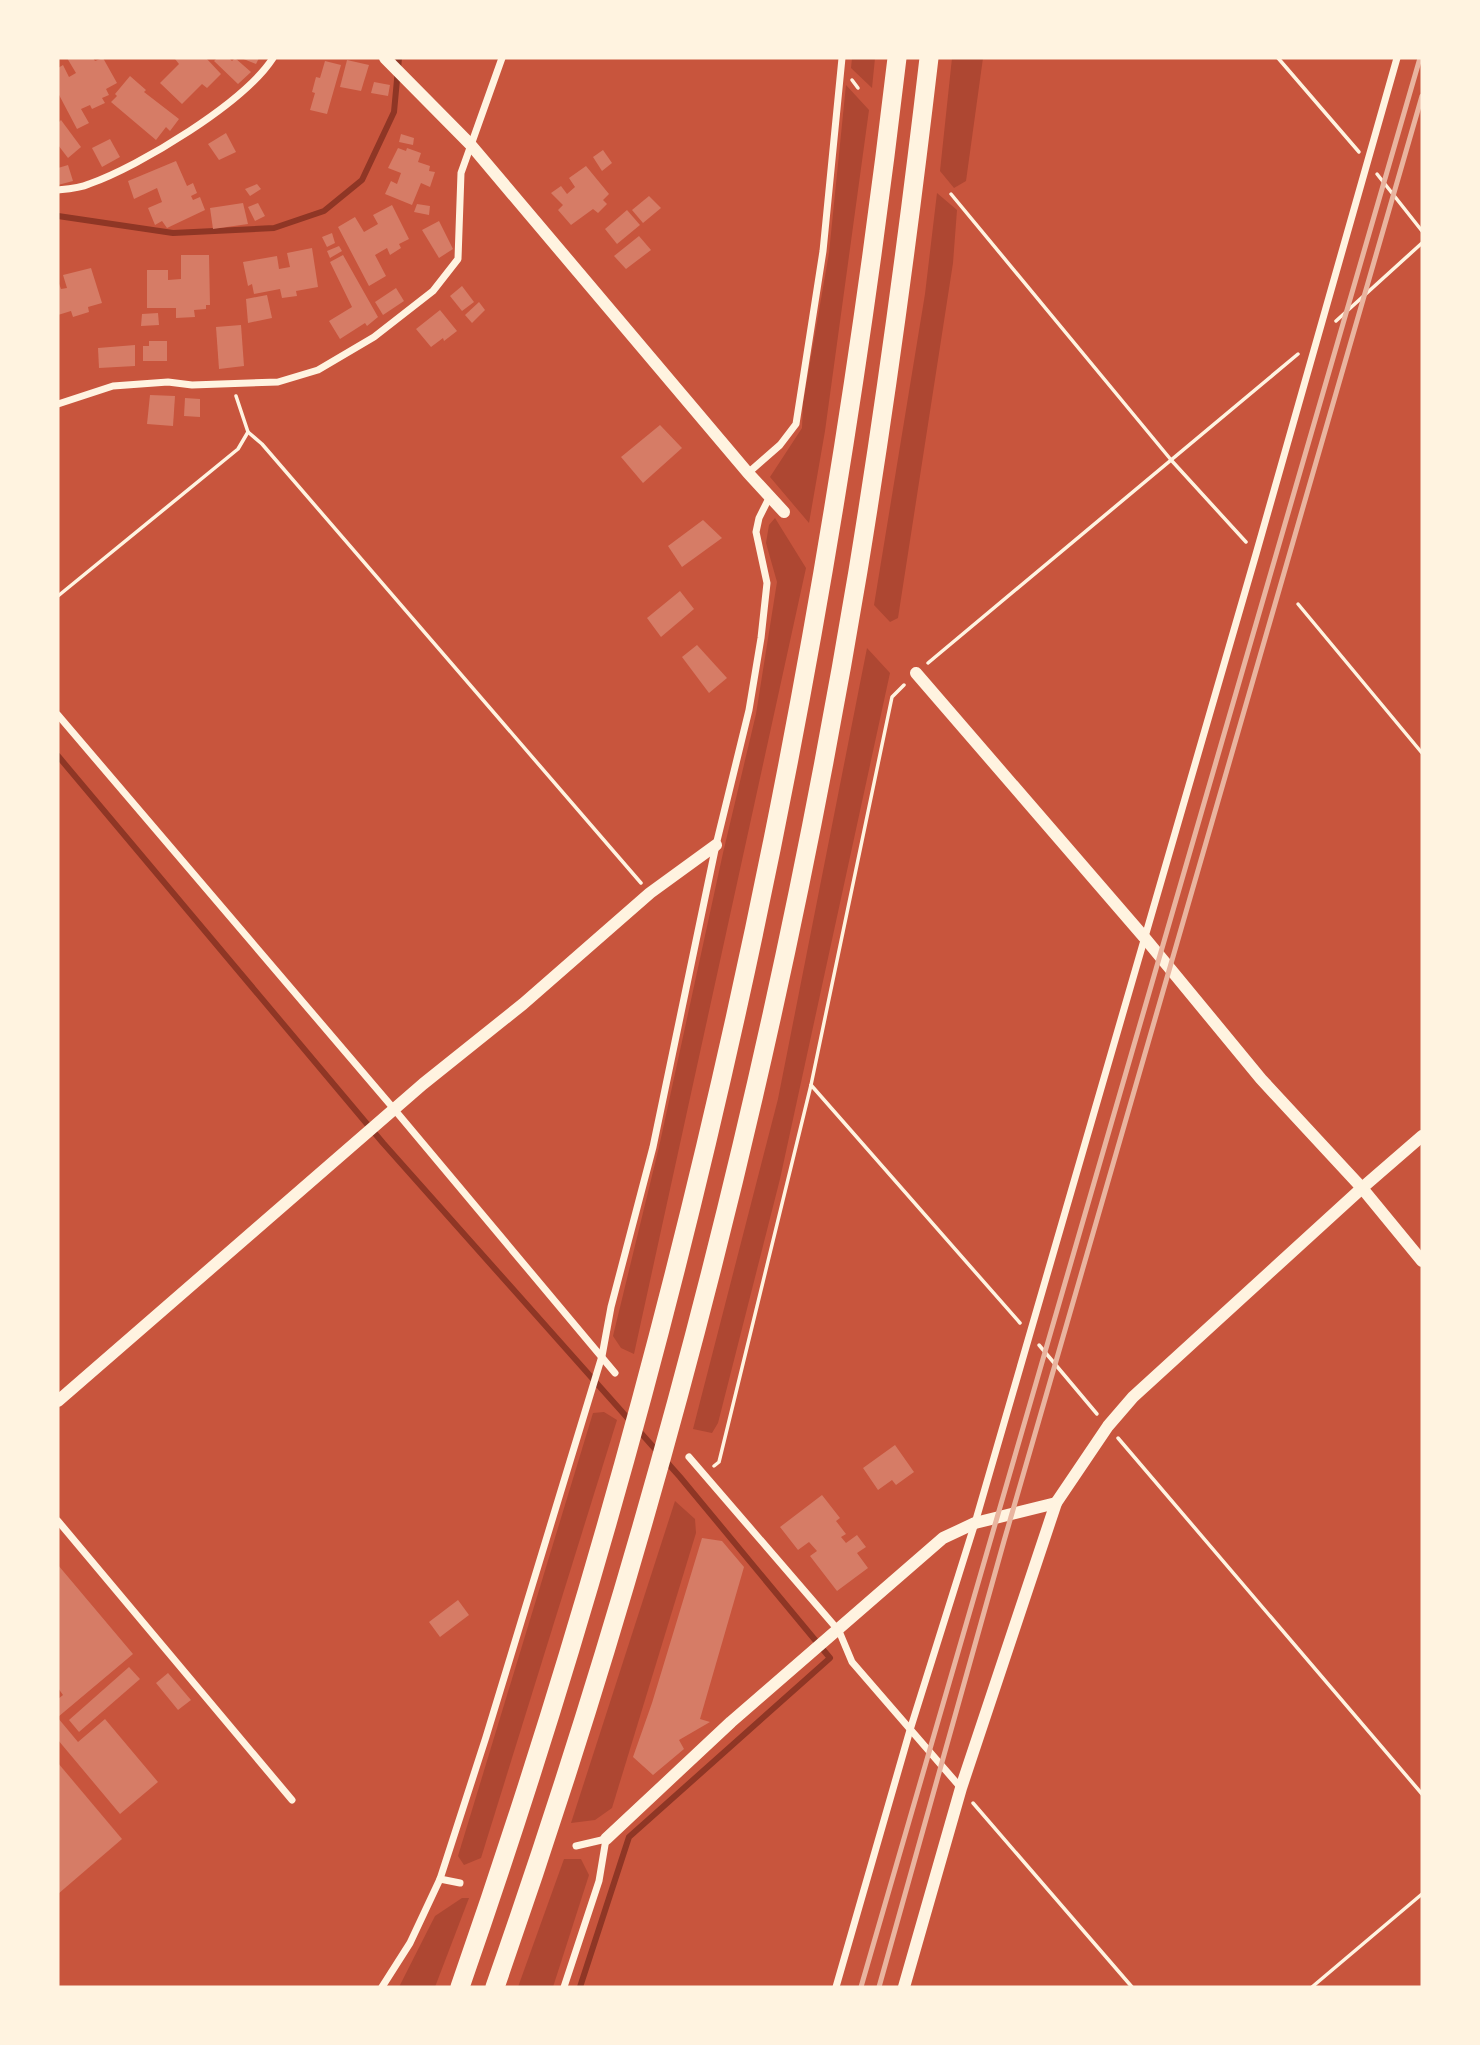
<svg xmlns="http://www.w3.org/2000/svg" width="1480" height="2045" font-family="'PT Sans Narrow',sans-serif">
  <style>
    .green { fill: #ae4732 }
    .lines { fill: none; stroke-linecap: round; stroke-linejoin: round }
    .stream { stroke: #8f3625; stroke-width: 6 }
    .building { fill: #d67c66 }
    .path { stroke: #fff3e0; stroke-width: 3.5 }
    .minor { stroke: #fff3e0; stroke-width: 7 }
    .tertiary { stroke: #fff3e0; stroke-width: 12 }
    .motorway { stroke: #fff3e0; stroke-width: 19 }
    .rail { stroke: #e9b49f; stroke-width: 5 }
  </style>
  <rect width="100%" height="100%" fill="#c8553d"/>
  <g class="green">
    <path d="M 852,58 L 875,58 L 872,88 L 851,68 Z"/>
    <path d="M 952,58 L 983,58 L 966,181 L 954,188 L 940,171 Z"/>
    <path d="M 846,85 L 869,110 L 825,431 L 809,523 L 770,477 L 802,428 L 803,403 L 829,253 Z"/>
    <path d="M 937,193 L 957,210 L 953,263 L 898,618 L 890,622 L 874,605 L 925,294 Z"/>
    <path d="M 775,518 L 806,568 L 634,1354 L 621,1348 L 613,1336 L 659,1147 L 723,853 L 756,714 L 777,582 L 766,543 L 769,525 Z"/>
    <path d="M 867,648 L 890,673 L 780,1179 L 718,1423 L 712,1433 L 693,1429 L 778,1099 Z"/>
    <path d="M 604,1412 L 617,1420 L 481,1858 L 464,1865 L 458,1856 L 593,1413 Z"/>
    <path d="M 675,1501 L 695,1519 L 696,1533 L 612,1808 L 595,1820 L 571,1823 Z"/>
    <path d="M 564,1859 L 581,1859 L 589,1875 L 553,1987 L 518,1987 Z"/>
    <path d="M 462,1898 L 469,1898 L 435,1987 L 399,1987 L 435,1916 Z"/>
  </g>
  <g class="lines">
    <g class="stream">
      <path d="M 58,216 L 173,233 L 274,228 L 324,211 L 362,180 L 394,112 L 399,58"/>
      <path d="M 58,756 L 383,1143 L 680,1477 L 830,1658 L 629,1837 L 580,1987"/>
    </g>
  </g>
  <g class="building">
    <path d="M 67,58 L 93,58 L 95,61 L 103,58 L 117,83 L 106,89 L 109,95 L 102,98 L 105,103 L 92,109 L 90,105 L 81,109 L 89,123 L 77,129 L 58,93 L 58,68 L 63,65 L 69,77 L 76,73 Z"/>
    <path d="M 177,58 L 206,58 L 221,74 L 207,88 L 202,84 L 182,104 L 160,83 L 179,64 L 175,59 Z"/>
    <path d="M 217,58 L 229,58 L 232,61 L 235,58 L 251,72 L 238,84 L 214,61 Z"/>
    <path d="M 241,58 L 259,58 L 256,64 Z"/>
    <path d="M 347,60 L 369,65 L 361,91 L 340,87 Z"/>
    <path d="M 325,61 L 341,65 L 327,114 L 310,110 L 315,93 L 312,92 L 316,77 L 320,78 Z"/>
    <path d="M 130,76 L 146,90 L 144,92 L 179,119 L 170,131 L 166,127 L 156,140 L 111,102 L 117,96 L 115,94 Z"/>
    <path d="M 374,82 L 390,85 L 388,96 L 371,93 Z"/>
    <path d="M 61,120 L 81,147 L 68,158 L 58,145 L 58,123 Z"/>
    <path d="M 226,133 L 236,152 L 219,160 L 208,144 Z"/>
    <path d="M 401,134 L 414,138 L 413,145 L 399,142 Z"/>
    <path d="M 110,139 L 120,157 L 102,167 L 92,148 Z"/>
    <path d="M 398,148 L 406,151 L 407,148 L 421,153 L 418,162 L 430,166 L 429,171 L 435,172 L 430,187 L 421,183 L 412,205 L 385,194 L 391,181 L 397,184 L 401,173 L 388,168 Z"/>
    <path d="M 603,150 L 612,163 L 602,171 L 593,157 Z"/>
    <path d="M 176,161 L 187,186 L 193,183 L 197,193 L 191,196 L 193,200 L 200,197 L 205,210 L 167,228 L 162,221 L 155,225 L 148,208 L 162,202 L 157,188 L 134,199 L 128,181 Z"/>
    <path d="M 68,165 L 73,181 L 58,185 L 58,168 Z"/>
    <path d="M 586,166 L 609,194 L 603,200 L 607,204 L 598,213 L 593,209 L 571,225 L 558,210 L 563,205 L 551,193 L 561,186 L 567,194 L 575,187 L 569,178 Z"/>
    <path d="M 257,184 L 261,189 L 250,196 L 245,189 Z"/>
    <path d="M 649,196 L 661,208 L 643,223 L 632,210 Z"/>
    <path d="M 243,203 L 248,224 L 213,229 L 210,208 Z"/>
    <path d="M 258,203 L 265,216 L 255,221 L 248,207 Z"/>
    <path d="M 417,204 L 430,206 L 429,215 L 414,212 Z"/>
    <path d="M 392,205 L 409,239 L 399,244 L 401,248 L 390,255 L 387,248 L 375,255 L 386,276 L 369,286 L 338,227 L 355,217 L 364,232 L 378,224 L 373,215 Z"/>
    <path d="M 627,210 L 640,225 L 617,244 L 605,229 Z"/>
    <path d="M 439,221 L 453,249 L 439,258 L 422,230 Z"/>
    <path d="M 332,233 L 335,243 L 327,247 L 322,237 Z"/>
    <path d="M 639,236 L 651,250 L 626,269 L 614,256 Z"/>
    <path d="M 339,246 L 342,251 L 330,258 L 327,251 Z"/>
    <path d="M 312,248 L 318,287 L 296,291 L 297,296 L 282,298 L 280,289 L 254,294 L 252,284 L 248,286 L 243,262 L 277,256 L 279,269 L 290,267 L 287,253 Z"/>
    <path d="M 181,255 L 209,255 L 210,305 L 206,305 L 206,309 L 194,310 L 195,317 L 176,318 L 176,308 L 147,308 L 147,270 L 168,270 L 168,280 L 181,279 Z"/>
    <path d="M 343,255 L 378,317 L 367,326 L 365,323 L 340,339 L 329,321 L 352,307 L 330,262 Z"/>
    <path d="M 91,268 L 102,303 L 88,307 L 89,312 L 73,317 L 71,311 L 58,315 L 58,281 L 61,289 L 67,288 L 63,275 Z"/>
    <path d="M 462,286 L 474,302 L 462,311 L 450,296 Z"/>
    <path d="M 396,288 L 404,301 L 383,315 L 375,302 Z"/>
    <path d="M 267,295 L 272,318 L 248,323 L 246,299 Z"/>
    <path d="M 479,302 L 485,310 L 472,323 L 465,315 Z"/>
    <path d="M 440,310 L 457,331 L 444,341 L 443,338 L 431,347 L 416,329 Z"/>
    <path d="M 158,313 L 159,325 L 141,326 L 142,314 Z"/>
    <path d="M 241,325 L 244,366 L 219,369 L 216,327 Z"/>
    <path d="M 149,341 L 167,341 L 167,361 L 143,361 L 143,346 L 149,346 Z"/>
    <path d="M 135,345 L 135,366 L 99,368 L 98,348 Z"/>
    <path d="M 150,395 L 175,396 L 173,426 L 147,424 Z"/>
    <path d="M 185,398 L 200,399 L 200,417 L 184,416 Z"/>
    <path d="M 660,425 L 682,448 L 643,483 L 621,457 Z"/>
    <path d="M 703,520 L 722,538 L 682,567 L 668,546 Z"/>
    <path d="M 680,591 L 694,609 L 661,637 L 647,618 Z"/>
    <path d="M 697,645 L 727,678 L 709,693 L 682,657 Z"/>
    <path d="M 895,1445 L 914,1472 L 896,1485 L 892,1480 L 878,1490 L 863,1468 Z"/>
    <path d="M 822,1495 L 840,1518 L 836,1521 L 846,1534 L 841,1537 L 846,1543 L 857,1535 L 866,1547 L 857,1553 L 868,1568 L 837,1591 L 810,1556 L 817,1551 L 809,1542 L 798,1550 L 780,1527 Z"/>
    <path d="M 702,1538 L 722,1541 L 744,1567 L 700,1719 L 710,1722 L 679,1740 L 684,1749 L 653,1775 L 633,1757 L 652,1703 Z"/>
    <path d="M 58,1565 L 133,1654 L 58,1717 L 58,1699 L 63,1695 L 58,1688 Z"/>
    <path d="M 458,1600 L 469,1615 L 440,1637 L 429,1622 Z"/>
    <path d="M 129,1667 L 140,1679 L 79,1732 L 69,1720 Z"/>
    <path d="M 168,1673 L 191,1700 L 178,1710 L 156,1683 Z"/>
    <path d="M 58,1718 L 78,1742 L 105,1719 L 158,1782 L 120,1814 L 58,1740 Z"/>
    <path d="M 58,1763 L 122,1839 L 58,1894 Z"/>
  </g>
  <g class="lines">
    <g class="path">
      <path d="M 1278,58 L 1359,152"/>
      <path d="M 852,80 L 858,88"/>
      <path d="M 1377,174 L 1422,231"/>
      <path d="M 951,194 L 1172,461 L 1246,542"/>
      <path d="M 1336,321 L 1422,243"/>
      <path d="M 236,396 L 248,432 L 262,444 L 641,883"/>
      <path d="M 58,596 L 238,449 L 248,432"/>
      <path d="M 1298,604 L 1422,753"/>
      <path d="M 928,663 L 1298,354"/>
      <path d="M 811,1085 L 1020,1323"/>
      <path d="M 1039,1345 L 1097,1414"/>
      <path d="M 1118,1438 L 1422,1794"/>
      <path d="M 714,1466 L 719,1462 L 811,1085 L 892,697 L 904,685"/>
      <path d="M 973,1803 L 1132,1987"/>
      <path d="M 1312,1987 L 1422,1894"/>
    </g>
    <g class="minor">
      <path d="M 58,190 C 68,189 80,188 89,184 C 140,166 244,103 273,58"/>
      <path d="M 58,404 L 113,386 L 168,382 L 192,385 L 278,382 L 318,370 L 374,337 L 433,291 L 458,259 L 461,173 L 502,58"/>
      <path d="M 748,473 L 780,445 L 796,424 L 823,251 L 842,58"/>
      <path d="M 58,715 L 394,1109 L 615,1373"/>
      <path d="M 689,1457 L 839,1631 L 852,1662 L 961,1788"/>
      <path d="M 58,1521 L 292,1800"/>
      <path d="M 440,1879 L 460,1883"/>
      <path d="M 382,1987 L 410,1943 L 440,1879 L 486,1737 L 602,1356 L 611,1307 L 653,1147 L 716,845 L 749,710 L 761,638 L 767,583 L 756,532 L 759,518 L 770,496"/>
      <path d="M 564,1987 L 599,1881 L 606,1839 L 576,1846"/>
      <path d="M 836,1987 L 910,1730 L 975,1523 L 1256,554 L 1397,58"/>
    </g>
    <g class="tertiary">
      <path d="M 385,58 L 470,144 L 748,473 L 784,512"/>
      <path d="M 916,673 L 1144,937 L 1261,1079 L 1362,1188 L 1422,1261"/>
      <path d="M 58,1401 L 423,1084 L 523,1004 L 650,893 L 716,845"/>
      <path d="M 606,1839 L 731,1722 L 943,1538 L 975,1523 L 1056,1503"/>
      <path d="M 904,1987 L 961,1788 L 1056,1503 L 1108,1426 L 1133,1397 L 1362,1188 L 1422,1136"/>
    </g>
    <g class="motorway">
      <path d="M 460,1987 C 678,1363 820,714 897,58"/>
      <path d="M 495,1987 C 656,1528 778,1051 858,571 C 886,400 909,229 929,58"/>
    </g>
    <g class="rail">
      <path d="M 861,1987 L 1420,58"/>
      <path d="M 879,1987 L 1004,1541 L 1422,96"/>
    </g>
  </g>
  <rect width="1480" height="2045" fill="none" stroke="#fff3e0" stroke-width="119"/>
</svg>
